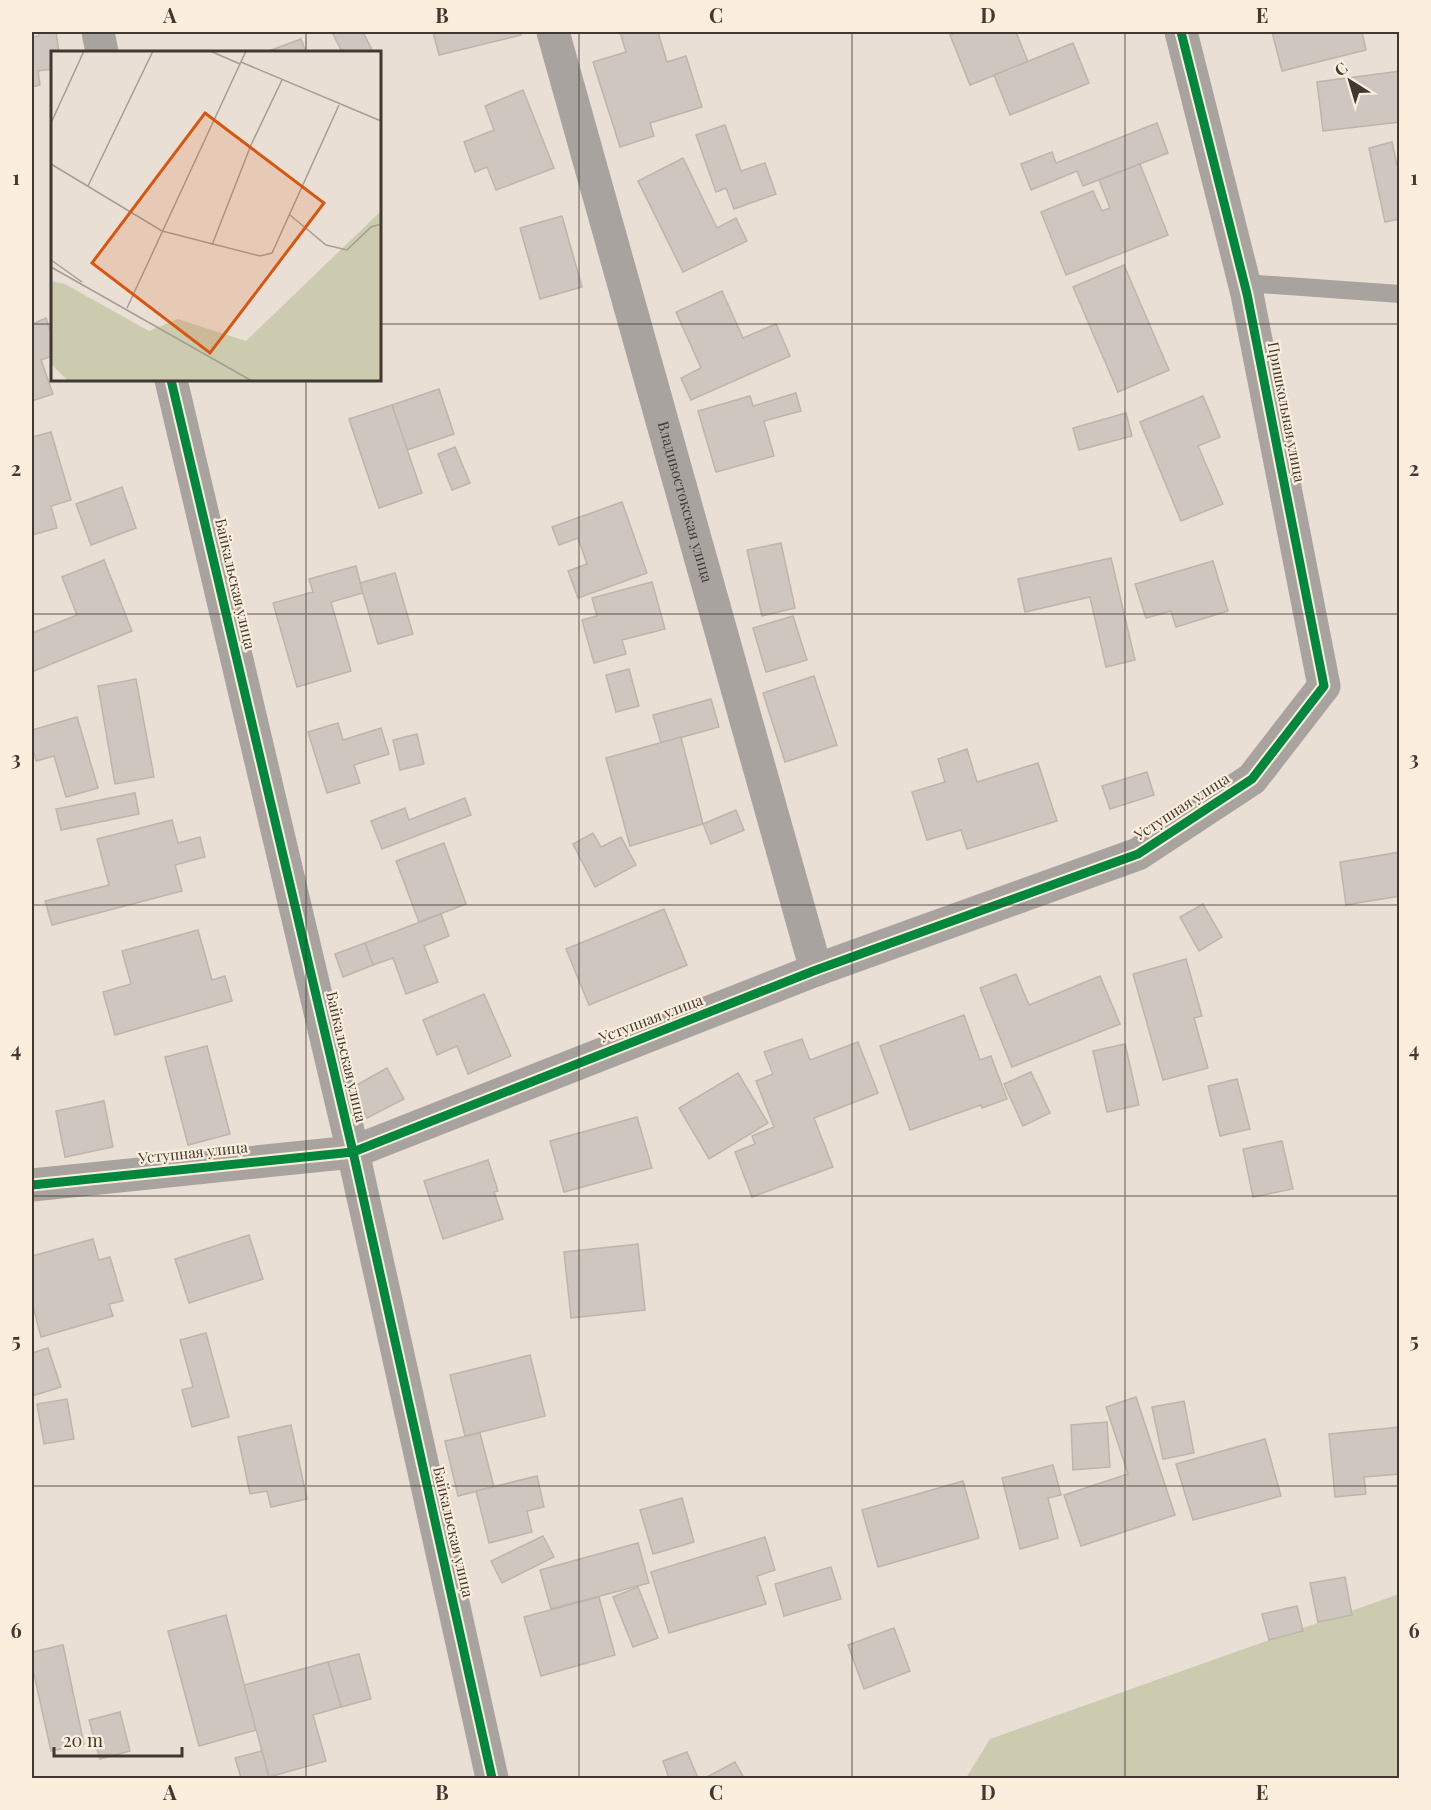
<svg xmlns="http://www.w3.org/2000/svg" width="1431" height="1810" font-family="'Playfair Display',serif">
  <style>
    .green { fill: #cccbb0 }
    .building { fill: #cfc7bf; stroke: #bdb5ac; stroke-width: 1.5 }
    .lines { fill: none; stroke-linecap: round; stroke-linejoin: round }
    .service { stroke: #a9a3a0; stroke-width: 18 }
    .minor { stroke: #a9a3a0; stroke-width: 33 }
    .cycleway-casing { stroke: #fceedd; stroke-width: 13 }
    .cycleway { stroke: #00873e; stroke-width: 9 }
    .grid { fill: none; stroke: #403931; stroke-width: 1.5; stroke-opacity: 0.55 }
    .labels { text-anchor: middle; stroke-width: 4.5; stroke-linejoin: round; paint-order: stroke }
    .street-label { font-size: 15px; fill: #403931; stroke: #fceedd }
    .inset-road { fill: none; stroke: #a69d93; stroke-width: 1.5 }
    .view { fill: #d75610; fill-opacity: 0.15; stroke: #d75610; stroke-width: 3 }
    .inset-edge { fill: none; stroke: #403931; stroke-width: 3 }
    .neatline { fill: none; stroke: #403931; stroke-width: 2 }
    .grid-label { font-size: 20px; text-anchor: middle; font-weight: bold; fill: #403931 }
  </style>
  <rect width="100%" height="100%" fill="#eadfd4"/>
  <path class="green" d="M 1399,1594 L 1399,1778 L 966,1778 L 990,1739 Z"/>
  <g class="building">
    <path d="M 38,32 L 56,32 L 59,52 L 52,52 L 52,69 L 38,71 L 40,85 L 32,87 L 32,37 L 39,36 Z"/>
    <path d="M 332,32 L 363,32 L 373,52 L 342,52 Z"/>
    <path d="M 433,32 L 520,32 L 521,35 L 439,55 Z"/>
    <path d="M 620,32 L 658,32 L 667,62 L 686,56 L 702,107 L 650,123 L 654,136 L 620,147 L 593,62 L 626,52 Z"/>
    <path d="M 958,32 L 1016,32 L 1028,62 L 970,85 L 950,35 Z"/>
    <path d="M 1272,32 L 1362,32 L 1366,50 L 1282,71 Z"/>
    <path d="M 301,39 L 306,52 L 266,52 Z"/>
    <path d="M 1073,43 L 1089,83 L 1010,115 L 994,75 Z"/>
    <path d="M 1400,71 L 1400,122 L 1323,131 L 1317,82 Z"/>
    <path d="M 523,90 L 554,168 L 496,190 L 487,167 L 475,172 L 464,142 L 494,130 L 485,106 Z"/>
    <path d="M 1157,123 L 1168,153 L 1083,186 L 1077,171 L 1031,190 L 1021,164 L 1052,152 L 1056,163 Z"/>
    <path d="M 725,125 L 741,171 L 765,163 L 776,194 L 734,209 L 726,188 L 716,192 L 696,135 Z"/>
    <path d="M 1392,142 L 1397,165 L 1400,164 L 1400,219 L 1385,222 L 1369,148 Z"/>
    <path d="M 683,158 L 717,228 L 736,218 L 747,241 L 683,272 L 638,181 Z"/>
    <path d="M 1140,164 L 1168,235 L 1066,275 L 1041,212 L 1093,191 L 1102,211 L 1110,208 L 1099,180 Z"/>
    <path d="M 562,216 L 582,287 L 540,299 L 520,228 Z"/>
    <path d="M 1124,265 L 1169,370 L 1118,392 L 1073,287 Z"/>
    <path d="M 722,291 L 743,338 L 776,324 L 790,356 L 691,400 L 681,378 L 701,368 L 676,312 Z"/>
    <path d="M 46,318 L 52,336 L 52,356 L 41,360 L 53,394 L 32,401 L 32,324 Z"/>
    <path d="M 439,389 L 454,434 L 407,450 L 392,405 Z"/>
    <path d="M 796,393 L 801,411 L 764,421 L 774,456 L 716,472 L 698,411 L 750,396 L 753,406 Z"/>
    <path d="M 1203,396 L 1220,437 L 1198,446 L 1223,504 L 1181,521 L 1140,422 Z"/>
    <path d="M 392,405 L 422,493 L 379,508 L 349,419 Z"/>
    <path d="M 1126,413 L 1132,436 L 1079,450 L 1073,428 Z"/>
    <path d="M 51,432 L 71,500 L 51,506 L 57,528 L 32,535 L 32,437 Z"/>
    <path d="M 455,447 L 470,483 L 452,490 L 438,454 Z"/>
    <path d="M 122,487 L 136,528 L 91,545 L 76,504 Z"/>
    <path d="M 622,502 L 647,573 L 578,598 L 568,571 L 587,564 L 578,538 L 559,545 L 552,527 Z"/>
    <path d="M 781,543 L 795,608 L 762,616 L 747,550 Z"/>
    <path d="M 1111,558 L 1135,660 L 1106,667 L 1090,597 L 1025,612 L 1018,579 Z"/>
    <path d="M 104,560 L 132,631 L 32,672 L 32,633 L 77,615 L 62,577 Z"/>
    <path d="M 1213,561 L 1228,611 L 1176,627 L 1171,611 L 1146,618 L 1135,584 Z"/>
    <path d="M 356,566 L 363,593 L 331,602 L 351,671 L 297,687 L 273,603 L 313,592 L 309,579 Z"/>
    <path d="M 395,573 L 413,634 L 378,644 L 360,583 Z"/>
    <path d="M 652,582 L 665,629 L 622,640 L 626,654 L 594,663 L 582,620 L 597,616 L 592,598 Z"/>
    <path d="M 793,616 L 807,660 L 766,672 L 753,628 Z"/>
    <path d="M 629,669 L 639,706 L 616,712 L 606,675 Z"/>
    <path d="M 814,676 L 837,745 L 785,762 L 763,693 Z"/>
    <path d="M 136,679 L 154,777 L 115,784 L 98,686 Z"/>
    <path d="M 711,699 L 719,727 L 661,743 L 653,715 Z"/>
    <path d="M 77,717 L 98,788 L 66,797 L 54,756 L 36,761 L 32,746 L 32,730 Z"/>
    <path d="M 338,723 L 343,740 L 381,728 L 389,754 L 354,765 L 360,783 L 327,793 L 308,732 Z"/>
    <path d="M 417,734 L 424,764 L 400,770 L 393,740 Z"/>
    <path d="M 681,737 L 703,824 L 630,846 L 606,758 Z"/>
    <path d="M 967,749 L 977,782 L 1038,763 L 1057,821 L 967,849 L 961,830 L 927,840 L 912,792 L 945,782 L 938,759 Z"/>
    <path d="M 1147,772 L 1154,795 L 1110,809 L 1102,786 Z"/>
    <path d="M 135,793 L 139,814 L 61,830 L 56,809 Z"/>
    <path d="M 465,798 L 471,815 L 382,849 L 371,821 L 405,808 L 409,820 Z"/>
    <path d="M 736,810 L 744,830 L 711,844 L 703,824 Z"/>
    <path d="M 172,820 L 178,843 L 200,837 L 205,857 L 175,865 L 182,891 L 52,925 L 45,901 L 109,885 L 97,839 Z"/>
    <path d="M 593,833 L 601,847 L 621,837 L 636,865 L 595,887 L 573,844 Z"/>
    <path d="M 444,843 L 466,904 L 419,922 L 396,861 Z"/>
    <path d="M 1400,852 L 1400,896 L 1346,905 L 1340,862 Z"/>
    <path d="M 1203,904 L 1222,937 L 1199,951 L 1180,917 Z"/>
    <path d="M 664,909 L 687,965 L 589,1005 L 566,949 Z"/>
    <path d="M 441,914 L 449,936 L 424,946 L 438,982 L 406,994 L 393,958 L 373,965 L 365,943 Z"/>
    <path d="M 198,930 L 212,980 L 225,976 L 232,1001 L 115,1035 L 103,992 L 131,984 L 122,951 Z"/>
    <path d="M 365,943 L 373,965 L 343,977 L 335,954 Z"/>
    <path d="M 1186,959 L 1202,1016 L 1194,1018 L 1208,1068 L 1163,1080 L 1133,974 Z"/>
    <path d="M 1016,974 L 1029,1005 L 1100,976 L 1120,1024 L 1012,1067 L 980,988 Z"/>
    <path d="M 484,994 L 511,1056 L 468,1074 L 457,1046 L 437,1055 L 423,1020 Z"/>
    <path d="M 964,1015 L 980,1060 L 991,1056 L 1007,1099 L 982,1108 L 981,1105 L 910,1130 L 880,1046 Z"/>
    <path d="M 802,1039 L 810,1060 L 858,1042 L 878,1093 L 814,1118 L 833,1167 L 752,1197 L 735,1152 L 755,1144 L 752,1136 L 774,1127 L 756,1081 L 773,1074 L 764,1052 Z"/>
    <path d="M 1125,1044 L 1139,1105 L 1107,1112 L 1093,1051 Z"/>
    <path d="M 207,1046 L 230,1134 L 188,1145 L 165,1057 Z"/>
    <path d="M 387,1068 L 404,1099 L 367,1118 L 351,1088 Z"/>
    <path d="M 1031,1072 L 1050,1113 L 1023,1126 L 1004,1084 Z"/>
    <path d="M 738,1073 L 768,1123 L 709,1159 L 679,1108 Z"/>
    <path d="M 1237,1079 L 1250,1129 L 1220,1136 L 1208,1086 Z"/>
    <path d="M 104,1101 L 113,1147 L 65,1157 L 56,1111 Z"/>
    <path d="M 637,1117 L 652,1168 L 564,1192 L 550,1141 Z"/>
    <path d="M 1282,1141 L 1293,1189 L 1253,1197 L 1243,1149 Z"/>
    <path d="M 488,1160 L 498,1191 L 494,1192 L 503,1219 L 443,1239 L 424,1181 Z"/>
    <path d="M 249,1235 L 263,1279 L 189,1303 L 175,1259 Z"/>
    <path d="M 93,1239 L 99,1260 L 110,1257 L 123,1301 L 109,1304 L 113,1316 L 41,1337 L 32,1302 L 32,1256 Z"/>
    <path d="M 638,1244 L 645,1310 L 571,1318 L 564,1252 Z"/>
    <path d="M 206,1333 L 229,1417 L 192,1427 L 182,1390 L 193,1387 L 180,1340 Z"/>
    <path d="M 48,1348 L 61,1387 L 32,1396 L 32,1353 Z"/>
    <path d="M 530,1355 L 545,1416 L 465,1436 L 450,1375 Z"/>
    <path d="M 1136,1397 L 1175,1515 L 1081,1546 L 1064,1495 L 1128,1474 L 1106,1407 Z"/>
    <path d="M 67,1399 L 74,1439 L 44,1444 L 37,1404 Z"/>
    <path d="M 1184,1401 L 1194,1453 L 1163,1459 L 1152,1407 Z"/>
    <path d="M 1107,1422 L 1110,1467 L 1073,1470 L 1071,1425 Z"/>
    <path d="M 291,1425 L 307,1499 L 271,1507 L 267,1491 L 250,1494 L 238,1437 Z"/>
    <path d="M 1400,1427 L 1400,1474 L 1364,1477 L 1366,1494 L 1335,1497 L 1329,1434 Z"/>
    <path d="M 480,1433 L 494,1487 L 458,1496 L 445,1441 Z"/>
    <path d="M 1265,1439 L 1281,1496 L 1193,1520 L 1176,1464 Z"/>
    <path d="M 1053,1465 L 1061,1495 L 1048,1498 L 1058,1538 L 1020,1549 L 1002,1478 Z"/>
    <path d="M 537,1476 L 544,1507 L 527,1511 L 532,1532 L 489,1543 L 476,1491 Z"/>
    <path d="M 963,1481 L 979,1538 L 878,1567 L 862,1510 Z"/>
    <path d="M 682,1498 L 694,1542 L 653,1554 L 640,1510 Z"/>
    <path d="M 543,1536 L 554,1557 L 502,1583 L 491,1561 Z"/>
    <path d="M 765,1537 L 775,1570 L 757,1576 L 766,1604 L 669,1633 L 651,1572 Z"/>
    <path d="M 638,1543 L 649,1583 L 551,1609 L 540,1570 Z"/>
    <path d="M 831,1567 L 841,1599 L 784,1616 L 775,1584 Z"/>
    <path d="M 1345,1577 L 1352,1615 L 1318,1622 L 1310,1583 Z"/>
    <path d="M 638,1587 L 658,1638 L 633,1647 L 613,1597 Z"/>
    <path d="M 599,1597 L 615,1655 L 541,1676 L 524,1617 Z"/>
    <path d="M 1297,1606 L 1303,1631 L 1269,1640 L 1262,1614 Z"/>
    <path d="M 226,1615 L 256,1730 L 199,1746 L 168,1631 Z"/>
    <path d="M 894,1628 L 910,1671 L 864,1689 L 848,1645 Z"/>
    <path d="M 63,1645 L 84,1744 L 51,1751 L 32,1665 L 32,1652 Z"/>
    <path d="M 359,1654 L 371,1699 L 341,1707 L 328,1662 Z"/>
    <path d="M 328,1662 L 341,1707 L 313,1715 L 326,1761 L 269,1777 L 244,1685 Z"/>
    <path d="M 120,1712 L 130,1751 L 100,1759 L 89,1720 Z"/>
    <path d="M 262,1751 L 269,1778 L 241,1778 L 235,1758 Z"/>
    <path d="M 687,1752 L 698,1778 L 669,1778 L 663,1761 Z"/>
    <path d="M 735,1762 L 744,1778 L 708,1778 L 707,1777 Z"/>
  </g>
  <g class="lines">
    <path class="service" d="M 1245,283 L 1400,294"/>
    <g class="minor">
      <path d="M 98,32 L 102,52"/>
      <path id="s1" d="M 553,32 L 816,970"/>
      <path d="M 171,380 L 353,1152 L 492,1778"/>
      <path d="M 32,1185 L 353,1152 L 816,970 L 1138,854 L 1252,779 L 1324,686 L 1247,294 L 1181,32"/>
    </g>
    <g class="cycleway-casing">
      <g id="cycleway">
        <path d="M 171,380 L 353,1152 L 492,1778"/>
        <path d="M 32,1185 L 353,1152 L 816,970 L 1138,854 L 1252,779 L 1324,686 L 1247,294 L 1181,32"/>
      </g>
    </g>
    <use href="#cycleway" class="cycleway"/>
  </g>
  <path class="grid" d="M 306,32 L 306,52M 579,32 L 579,1778M 852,32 L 852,1778M 1125,32 L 1125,1778M 32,324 L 52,324M 380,324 L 1400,324M 306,380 L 306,1778M 32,614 L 1400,614M 32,905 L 1400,905M 32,1196 L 1400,1196M 32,1486 L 1400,1486"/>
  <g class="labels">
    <g class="street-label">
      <text transform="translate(1286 412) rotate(79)" y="5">Пришкольная улица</text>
      <text dy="5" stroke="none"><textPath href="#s1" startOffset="488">Владивостокская улица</textPath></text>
      <text transform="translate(235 584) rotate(77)" y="5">Байкальская улица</text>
      <text transform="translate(1182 807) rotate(-33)" y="5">Уступная улица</text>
      <text transform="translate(651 1019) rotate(-21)" y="5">Уступная улица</text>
      <text transform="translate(346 1057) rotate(77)" y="5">Байкальская улица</text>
      <text transform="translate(193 1153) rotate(-6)" y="5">Уступная улица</text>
      <text transform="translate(453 1532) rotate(77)" y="5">Байкальская улица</text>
    </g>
  </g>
  <g transform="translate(51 51)">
    <rect width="330" height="330" fill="#eadfd4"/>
    <path d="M 330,160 L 330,330 L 17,330 L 0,313 L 0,230 L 14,233 L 98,280 L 127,268 L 195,290 Z" fill="#cccbb0"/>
    <path class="inset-road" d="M 159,0 L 189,13M 190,11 L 330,70M 0,72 L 33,0M 0,113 L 111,180 L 209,205 L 221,202 L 288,54M 37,135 L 102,0M 239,164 L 275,194 L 296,199 L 320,176 L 330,173M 161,194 L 200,94 L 231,29M 0,209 L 31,231M 0,216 L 201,330M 76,257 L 195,0"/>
    <path class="view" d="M 154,62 L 273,152 L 159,302 L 41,212 Z"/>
    <rect width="330" height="330" class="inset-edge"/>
  </g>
  <rect width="1431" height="1810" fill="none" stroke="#fceedd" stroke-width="66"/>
  <g transform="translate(1350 81) rotate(323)" stroke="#fceedd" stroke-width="4.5" paint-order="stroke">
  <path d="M0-4.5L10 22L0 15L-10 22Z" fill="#403931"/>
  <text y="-9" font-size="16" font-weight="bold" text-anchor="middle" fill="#403931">С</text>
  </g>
  <path d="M54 1747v9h128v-9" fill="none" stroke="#403931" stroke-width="3"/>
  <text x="63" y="1747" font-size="18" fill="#403931" stroke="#fceedd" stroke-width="4.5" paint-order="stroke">20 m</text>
  <rect x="33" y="33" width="1365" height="1744" class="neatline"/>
  <g class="grid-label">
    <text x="170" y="23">A</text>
    <text x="442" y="23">B</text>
    <text x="716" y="23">C</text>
    <text x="988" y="23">D</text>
    <text x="1262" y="23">E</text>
    <text x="16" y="185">1</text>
    <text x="1414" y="185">1</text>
    <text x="16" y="476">2</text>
    <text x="1414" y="476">2</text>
    <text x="16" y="766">3</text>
    <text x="1414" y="766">3</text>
    <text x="16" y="1057">4</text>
    <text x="1414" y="1057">4</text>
    <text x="16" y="1348">5</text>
    <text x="1414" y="1348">5</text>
    <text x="16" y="1638">6</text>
    <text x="1414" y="1638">6</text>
    <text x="170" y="1800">A</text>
    <text x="442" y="1800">B</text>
    <text x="716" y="1800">C</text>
    <text x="988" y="1800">D</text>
    <text x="1262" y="1800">E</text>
  </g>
</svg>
